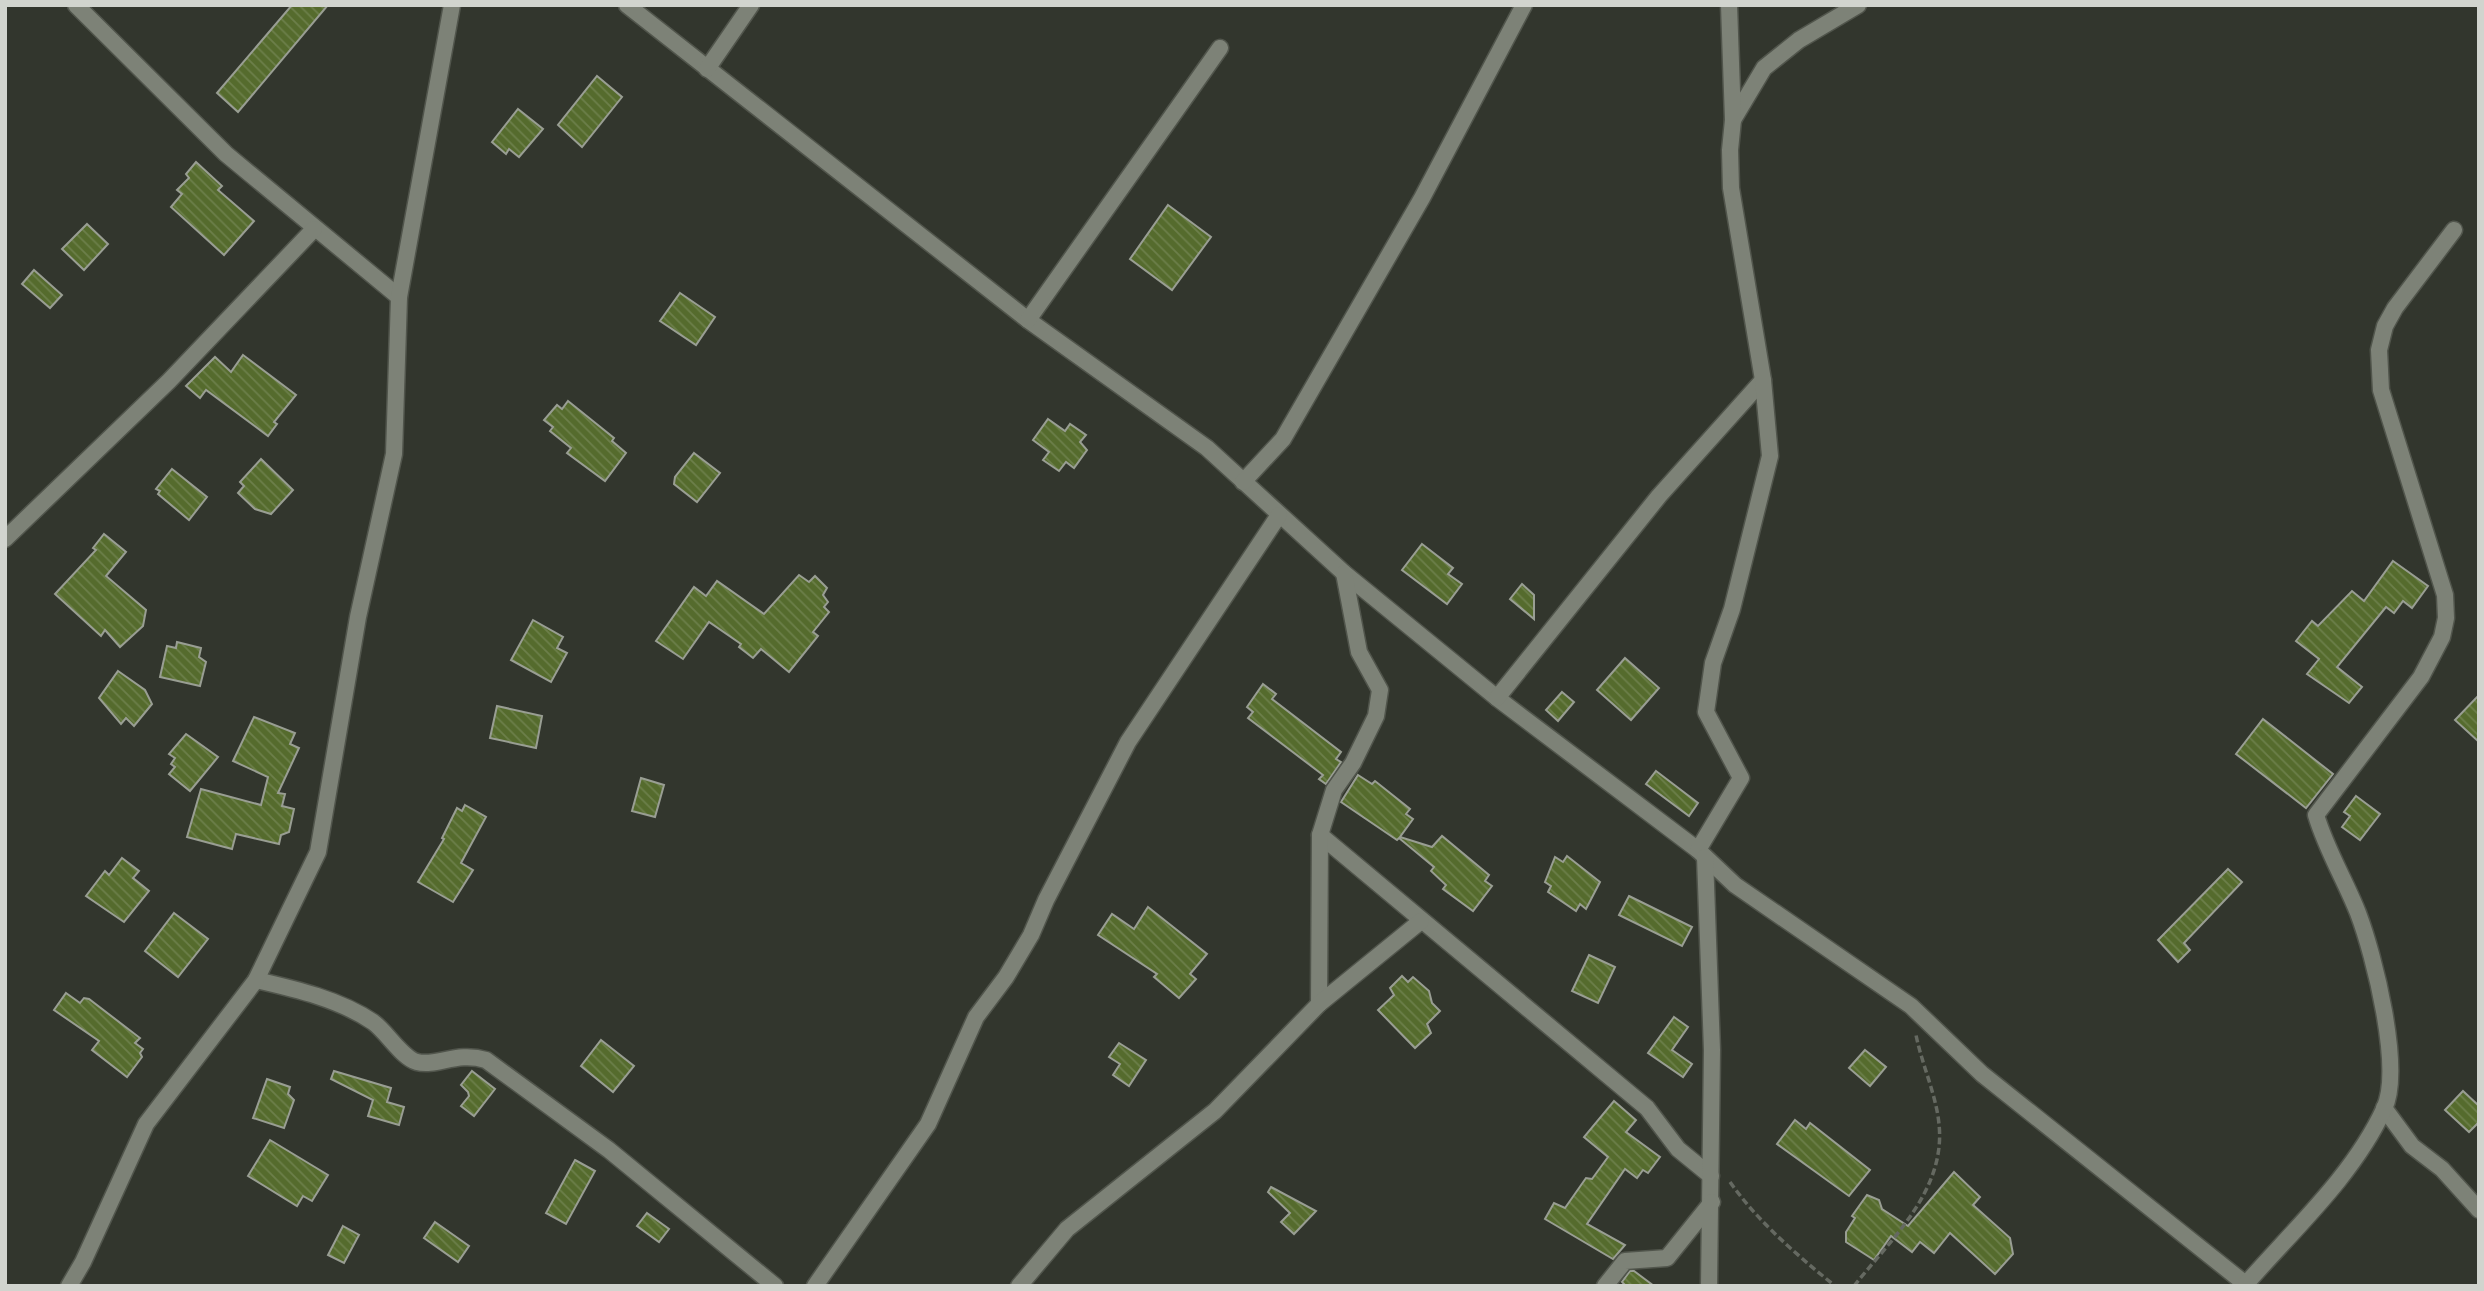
<svg xmlns="http://www.w3.org/2000/svg" width="2484" height="1291" font-family="Ubuntu,sans-serif">
  <style>
    .building { fill: url(#building-back-hatch); stroke: #999e93; stroke-width: 2 }
    .lines { fill: none; stroke-linecap: round; stroke-linejoin: round }
    .minor-casing { stroke: #51554c; stroke-width: 19 }
    .path { stroke: #656961; stroke-width: 3.5; stroke-dasharray: 7 3.5; stroke-linecap: butt }
    .minor { stroke: #7d8277; stroke-width: 16 }
  </style>
  <defs>
    <pattern id="building-back-hatch" width="6" height="6" patternUnits="userSpaceOnUse" patternTransform="scale(1.75)"><rect width="6" height="6" fill="#556b2d"/><path d="M-1 5l2 2M0 0l6 6M5-1l2 2" fill="none" stroke="#6c7f4a"/></pattern>
  </defs>
  <rect width="100%" height="100%" fill="#32362d"/>
  <g class="building">
    <path d="M 292,5 L 328,5 L 238,112 L 217,93 Z"/>
    <path d="M 597,76 L 622,97 L 582,147 L 558,125 Z"/>
    <path d="M 518,109 L 543,129 L 519,157 L 509,149 L 506,154 L 492,142 Z"/>
    <path d="M 196,162 L 222,186 L 218,190 L 254,221 L 224,255 L 171,207 L 182,194 L 177,190 L 189,178 L 186,174 Z"/>
    <path d="M 1168,205 L 1211,237 L 1172,290 L 1130,259 Z"/>
    <path d="M 87,224 L 108,244 L 84,270 L 62,249 Z"/>
    <path d="M 34,270 L 62,295 L 50,308 L 22,284 Z"/>
    <path d="M 680,293 L 715,317 L 696,345 L 660,321 Z"/>
    <path d="M 243,355 L 296,395 L 274,422 L 277,424 L 268,436 L 206,390 L 200,398 L 186,386 L 215,357 L 231,372 Z"/>
    <path d="M 568,401 L 614,438 L 612,441 L 626,453 L 605,481 L 567,453 L 571,448 L 550,431 L 553,427 L 544,420 L 557,405 L 562,409 Z"/>
    <path d="M 1048,419 L 1065,431 L 1070,424 L 1086,435 L 1080,442 L 1087,450 L 1074,468 L 1066,462 L 1059,471 L 1043,460 L 1049,452 L 1033,440 Z"/>
    <path d="M 694,453 L 720,473 L 697,502 L 674,484 L 675,477 Z"/>
    <path d="M 261,459 L 293,490 L 271,514 L 255,509 L 238,493 L 244,486 L 240,482 Z"/>
    <path d="M 172,469 L 207,497 L 189,520 L 158,494 L 160,491 L 156,489 Z"/>
    <path d="M 104,534 L 126,552 L 106,576 L 146,610 L 143,626 L 120,647 L 105,630 L 101,636 L 55,594 L 96,550 L 93,548 Z"/>
    <path d="M 1422,544 L 1453,568 L 1448,574 L 1462,584 L 1447,604 L 1402,570 Z"/>
    <path d="M 2393,561 L 2428,586 L 2412,608 L 2403,601 L 2394,613 L 2386,607 L 2337,667 L 2362,687 L 2349,703 L 2307,674 L 2319,659 L 2296,641 L 2312,621 L 2318,626 L 2352,591 L 2364,601 Z"/>
    <path d="M 799,575 L 809,582 L 815,576 L 827,588 L 823,595 L 828,602 L 824,607 L 829,612 L 813,632 L 818,636 L 789,672 L 761,649 L 753,658 L 739,647 L 741,644 L 709,622 L 683,659 L 656,641 L 694,587 L 706,596 L 717,581 L 764,614 Z"/>
    <path d="M 1522,584 L 1534,595 L 1534,619 L 1510,599 Z"/>
    <path d="M 533,620 L 563,637 L 557,648 L 567,653 L 551,682 L 511,660 Z"/>
    <path d="M 177,642 L 201,648 L 199,657 L 206,662 L 200,686 L 160,677 L 167,646 L 176,648 Z"/>
    <path d="M 1625,658 L 1659,688 L 1631,720 L 1597,690 Z"/>
    <path d="M 118,671 L 145,690 L 152,704 L 134,726 L 126,718 L 121,724 L 99,698 Z"/>
    <path d="M 1263,684 L 1276,694 L 1272,699 L 1341,752 L 1336,759 L 1341,762 L 1326,784 L 1319,779 L 1323,775 L 1248,718 L 1253,712 L 1247,707 Z"/>
    <path d="M 1562,692 L 1574,702 L 1558,721 L 1546,710 Z"/>
    <path d="M 2479,695 L 2479,742 L 2455,720 Z"/>
    <path d="M 497,706 L 542,716 L 536,748 L 490,738 Z"/>
    <path d="M 254,717 L 295,733 L 290,744 L 299,748 L 278,793 L 285,794 L 282,806 L 294,809 L 289,832 L 281,835 L 279,844 L 236,834 L 232,849 L 187,837 L 201,789 L 261,805 L 268,777 L 233,761 Z"/>
    <path d="M 2263,719 L 2333,774 L 2306,808 L 2236,754 Z"/>
    <path d="M 186,734 L 218,757 L 190,791 L 169,774 L 175,767 L 171,764 L 175,758 L 169,754 Z"/>
    <path d="M 1656,771 L 1698,803 L 1689,816 L 1646,784 Z"/>
    <path d="M 1358,775 L 1372,784 L 1375,781 L 1410,809 L 1406,814 L 1413,819 L 1400,837 L 1432,847 L 1442,836 L 1489,875 L 1485,881 L 1492,886 L 1473,911 L 1443,889 L 1446,885 L 1431,871 L 1434,867 L 1399,838 L 1397,840 L 1341,802 Z"/>
    <path d="M 641,778 L 664,785 L 655,817 L 632,811 Z"/>
    <path d="M 2356,796 L 2380,814 L 2360,840 L 2342,827 L 2350,816 L 2344,812 Z"/>
    <path d="M 465,805 L 486,817 L 461,863 L 473,870 L 453,902 L 418,882 L 444,839 L 442,838 L 457,808 L 462,811 Z"/>
    <path d="M 1567,856 L 1600,882 L 1586,909 L 1580,904 L 1576,911 L 1548,892 L 1551,886 L 1545,882 L 1555,857 L 1563,862 Z"/>
    <path d="M 122,858 L 139,871 L 133,878 L 149,891 L 124,922 L 86,896 L 105,871 L 109,875 Z"/>
    <path d="M 2228,869 L 2242,882 L 2184,943 L 2190,950 L 2178,962 L 2158,940 Z"/>
    <path d="M 1629,896 L 1692,927 L 1682,946 L 1619,915 Z"/>
    <path d="M 1148,907 L 1207,954 L 1190,974 L 1196,979 L 1179,998 L 1154,977 L 1157,974 L 1098,935 L 1112,914 L 1134,929 Z"/>
    <path d="M 174,913 L 208,939 L 178,977 L 145,951 Z"/>
    <path d="M 1589,955 L 1615,967 L 1598,1003 L 1572,991 Z"/>
    <path d="M 1402,976 L 1408,982 L 1413,977 L 1429,991 L 1432,1003 L 1440,1011 L 1427,1024 L 1431,1033 L 1415,1048 L 1378,1010 L 1394,995 L 1390,988 Z"/>
    <path d="M 66,993 L 80,1003 L 84,998 L 89,999 L 140,1038 L 135,1043 L 143,1049 L 140,1053 L 142,1057 L 127,1077 L 92,1050 L 99,1041 L 54,1010 Z"/>
    <path d="M 1674,1017 L 1688,1027 L 1672,1050 L 1692,1064 L 1683,1077 L 1648,1053 Z"/>
    <path d="M 601,1040 L 634,1066 L 613,1092 L 581,1066 Z"/>
    <path d="M 1119,1043 L 1146,1060 L 1129,1086 L 1113,1075 L 1120,1064 L 1109,1057 Z"/>
    <path d="M 1865,1050 L 1886,1067 L 1870,1086 L 1849,1068 Z"/>
    <path d="M 334,1071 L 391,1088 L 387,1102 L 404,1107 L 399,1125 L 368,1116 L 373,1100 L 331,1079 Z"/>
    <path d="M 472,1071 L 495,1089 L 474,1116 L 461,1106 L 469,1096 L 468,1092 L 461,1085 Z"/>
    <path d="M 267,1079 L 290,1087 L 288,1094 L 294,1100 L 284,1128 L 253,1118 Z"/>
    <path d="M 2463,1091 L 2479,1106 L 2479,1122 L 2469,1132 L 2445,1110 Z"/>
    <path d="M 1614,1101 L 1636,1120 L 1626,1132 L 1660,1157 L 1648,1173 L 1643,1170 L 1637,1178 L 1625,1169 L 1587,1224 L 1625,1245 L 1613,1259 L 1545,1219 L 1554,1203 L 1565,1208 L 1586,1178 L 1592,1179 L 1608,1157 L 1584,1137 Z"/>
    <path d="M 1795,1120 L 1806,1129 L 1810,1123 L 1870,1170 L 1849,1196 L 1777,1144 Z"/>
    <path d="M 270,1140 L 328,1175 L 312,1201 L 303,1196 L 297,1206 L 248,1176 Z"/>
    <path d="M 575,1160 L 595,1171 L 566,1224 L 546,1213 Z"/>
    <path d="M 1954,1172 L 1980,1197 L 1973,1205 L 2010,1238 L 2013,1254 L 1995,1274 L 1950,1233 L 1934,1253 L 1920,1242 L 1912,1252 L 1891,1236 L 1874,1260 L 1846,1242 L 1846,1232 L 1855,1218 L 1852,1216 L 1867,1195 L 1879,1200 L 1882,1209 L 1908,1226 Z"/>
    <path d="M 1271,1187 L 1316,1211 L 1294,1234 L 1281,1222 L 1290,1213 L 1268,1192 Z"/>
    <path d="M 647,1213 L 669,1229 L 659,1242 L 637,1226 Z"/>
    <path d="M 435,1222 L 469,1246 L 458,1262 L 424,1238 Z"/>
    <path d="M 343,1226 L 359,1235 L 344,1263 L 328,1255 Z"/>
    <path d="M 1630,1271 L 1634,1271 L 1654,1286 L 1626,1286 L 1622,1282 Z"/>
  </g>
  <g class="lines">
    <g class="minor-casing">
      <g id="minor">
        <path d="M 76,5 L 226,154 L 399,297"/>
        <path d="M 627,5 L 1028,320 L 1207,448 L 1344,573 L 1497,698 L 1698,850 L 1735,885 L 1911,1006 L 1982,1074 L 2248,1286"/>
        <path d="M 707,69 L 751,5"/>
        <path d="M 1733,120 L 1764,68 L 1799,40 L 1858,5"/>
        <path d="M 1028,320 L 1220,48"/>
        <path d="M 1243,482 L 1283,439 L 1422,198 L 1524,5"/>
        <path d="M 5,539 L 169,381 L 314,229"/>
        <path d="M 1497,698 L 1659,496 L 1763,380"/>
        <path d="M 1320,835 L 1647,1108 L 1678,1149 L 1711,1176"/>
        <path d="M 1698,850 L 1741,778 L 1706,712 L 1713,663 L 1732,609 L 1770,456 L 1763,380 L 1731,188 L 1730,150 L 1733,120 L 1729,5"/>
        <path d="M 1705,857 L 1712,1050 L 1709,1286"/>
        <path d="M 256,980 C 295,989 339,999 373,1022 C 387,1032 402,1058 417,1062 C 437,1067 457,1051 486,1060 L 609,1150 L 775,1286"/>
        <path d="M 1319,1004 L 1320,835 L 1334,790 L 1353,763 L 1376,716 L 1380,690 L 1359,652 L 1344,573"/>
        <path d="M 2384,1108 L 2412,1146 L 2442,1169 L 2479,1210"/>
        <path d="M 2246,1284 C 2293,1230 2353,1176 2384,1109 C 2403,1069 2374,955 2358,913 C 2345,880 2326,849 2316,815 L 2421,677 L 2442,637 L 2446,618 L 2445,595 L 2381,390 L 2379,350 L 2385,326 L 2395,308 L 2454,230"/>
        <path d="M 69,1286 L 83,1262 L 146,1124 L 256,980 L 318,852 L 358,617 L 394,454 L 399,297 L 452,5"/>
        <path d="M 815,1286 L 928,1124 L 976,1017 L 1006,977 L 1031,935 L 1046,900 L 1128,742 L 1279,515"/>
        <path d="M 1019,1286 L 1067,1229 L 1215,1111 L 1319,1004 L 1421,921"/>
        <path d="M 1605,1286 L 1625,1261 L 1667,1258 L 1712,1202"/>
      </g>
    </g>
    <g class="path">
      <path d="M 1730,1182 C 1759,1223 1796,1254 1835,1286"/>
      <path d="M 1854,1286 C 1892,1238 1946,1190 1939,1124 C 1936,1094 1922,1065 1916,1035"/>
    </g>
    <use href="#minor" class="minor"/>
  </g>
  <rect width="2484" height="1291" fill="none" stroke="#d1d4ce" stroke-width="14"/>
</svg>
